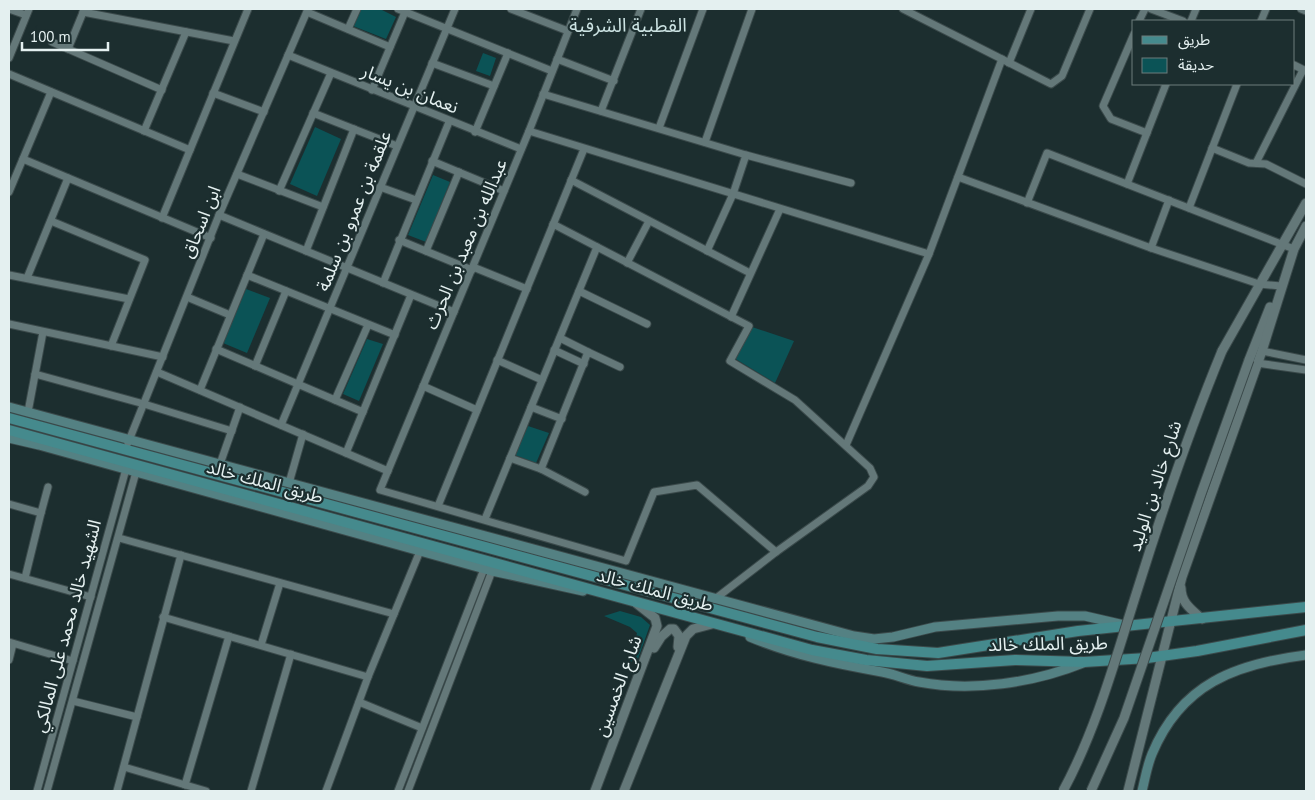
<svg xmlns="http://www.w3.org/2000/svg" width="1315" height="800" font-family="'PT Sans','Noto Sans Arabic',sans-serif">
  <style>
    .green { fill: #0b5356 }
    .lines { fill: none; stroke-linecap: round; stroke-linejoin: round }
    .minor-casing { stroke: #3b4a4b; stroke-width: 9 }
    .tertiary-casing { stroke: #3b4a4b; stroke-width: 11 }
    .secondary-casing { stroke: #3b4a4b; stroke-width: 11 }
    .primary-casing { stroke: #3b4a4b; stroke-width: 12 }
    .minor { stroke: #647879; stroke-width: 7 }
    .tertiary { stroke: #647879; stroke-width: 9 }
    .secondary { stroke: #548183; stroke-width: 9 }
    .primary { stroke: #458a8d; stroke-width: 10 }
    .tertiary-bridge-casing { stroke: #3b4a4b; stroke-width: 11; stroke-linecap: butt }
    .tertiary-bridge { stroke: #647879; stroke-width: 9 }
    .labels { text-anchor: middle; stroke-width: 4.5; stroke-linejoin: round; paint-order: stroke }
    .street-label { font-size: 18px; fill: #e4f0f0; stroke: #1c2e2f }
    .neighbourhood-label { font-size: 19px; fill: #cce3e3; stroke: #1c2e2f }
  </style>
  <rect width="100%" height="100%" fill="#1c2e2f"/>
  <g class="green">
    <path d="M 361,9 L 380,9 L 396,17 L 386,39 L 353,26 Z"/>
    <path d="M 483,53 L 496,58 L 490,76 L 476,71 Z"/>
    <path d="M 315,127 L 341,139 L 317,196 L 290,184 Z"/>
    <path d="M 433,175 L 450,182 L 426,242 L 408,235 Z"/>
    <path d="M 246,289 L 270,298 L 247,353 L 223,343 Z"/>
    <path d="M 752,327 L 794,341 L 775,383 L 734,358 Z"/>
    <path d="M 367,339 L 383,344 L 359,401 L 343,394 Z"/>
    <path d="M 528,426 L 549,433 L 536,463 L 515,455 Z"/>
    <path d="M 620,611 L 641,617 L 650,625 L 638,659 L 630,662 L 636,648 L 634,645 L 637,633 L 630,627 L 604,616 Z"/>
  </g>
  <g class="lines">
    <g class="minor-casing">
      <g id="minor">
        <path d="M 9,9 L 26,15"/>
        <path d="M 398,9 L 552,71"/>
        <path d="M 511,9 L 568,31"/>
        <path d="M 577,9 L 529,131 L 380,490 L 626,561 L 654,492 L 697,485 L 776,552 L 715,599"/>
        <path d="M 903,9 L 1051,84 L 1062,76 L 1090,9"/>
        <path d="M 1151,9 L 1183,21"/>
        <path d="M 1301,9 L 1306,11"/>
        <path d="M 83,12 L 234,41"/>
        <path d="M 307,12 L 390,47"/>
        <path d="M 1139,21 L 1145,9"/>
        <path d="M 1191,21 L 1196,9"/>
        <path d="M 1261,21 L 1266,9"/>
        <path d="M 348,29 L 357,9"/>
        <path d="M 1134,34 L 1103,106 L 1111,119 L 1147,133"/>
        <path d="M 52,42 L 162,90"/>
        <path d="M 68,49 L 84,10"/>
        <path d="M 288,55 L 521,149"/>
        <path d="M 9,58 L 29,9"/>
        <path d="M 557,59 L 614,81"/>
        <path d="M 432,63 L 494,86"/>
        <path d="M 1009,63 L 1031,9"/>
        <path d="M 1294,65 L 1306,71"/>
        <path d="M 9,74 L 190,150"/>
        <path d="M 372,90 L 405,12"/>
        <path d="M 213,93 L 264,112"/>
        <path d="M 543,94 L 746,155 L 851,183"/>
        <path d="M 601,111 L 641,9"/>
        <path d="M 313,113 L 397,146"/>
        <path d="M 659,128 L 703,9"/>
        <path d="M 144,131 L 186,32"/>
        <path d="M 529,131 L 929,254"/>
        <path d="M 475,132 L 508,53"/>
        <path d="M 705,142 L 752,9"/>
        <path d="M 1212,148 L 1249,163 L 1266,164 L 1306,184"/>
        <path d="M 23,159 L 211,238"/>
        <path d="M 432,161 L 504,191"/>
        <path d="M 1256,163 L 1303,70"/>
        <path d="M 237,174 L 323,207"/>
        <path d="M 958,177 L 1151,248 L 1259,284 L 1281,286"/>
        <path d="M 571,180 L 750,273"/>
        <path d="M 1127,184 L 1166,84"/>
        <path d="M 380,187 L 416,200"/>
        <path d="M 279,191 L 331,73"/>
        <path d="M 9,192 L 51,92"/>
        <path d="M 1027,203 L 1047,153 L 1294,249"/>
        <path d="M 1189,208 L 1237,84"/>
        <path d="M 219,215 L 454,312"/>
        <path d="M 162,218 L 248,9"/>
        <path d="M 51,221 L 145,260 L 111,346"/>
        <path d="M 553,224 L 749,326 L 730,361 L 795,400 L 870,468 L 874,477 L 868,486 L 776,552"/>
        <path d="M 399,240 L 472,270"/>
        <path d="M 1151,248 L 1169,200"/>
        <path d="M 306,251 L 354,129"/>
        <path d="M 426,251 L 459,172"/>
        <path d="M 707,251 L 733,194 L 746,155"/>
        <path d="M 627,263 L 649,221"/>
        <path d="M 473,267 L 527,289"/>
        <path d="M 9,275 L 129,299"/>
        <path d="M 247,275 L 395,335"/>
        <path d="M 27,278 L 68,178"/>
        <path d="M 383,283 L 449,122"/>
        <path d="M 579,291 L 647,324"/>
        <path d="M 187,297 L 230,315"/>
        <path d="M 731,317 L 780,209"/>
        <path d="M 9,324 L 163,357"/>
        <path d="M 560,338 L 588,352"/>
        <path d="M 216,349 L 363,412"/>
        <path d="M 554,350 L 584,364"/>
        <path d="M 1262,351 L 1306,360"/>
        <path d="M 497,360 L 542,380"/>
        <path d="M 1257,363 L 1306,370"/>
        <path d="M 255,366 L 286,291"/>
        <path d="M 157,372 L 388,471"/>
        <path d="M 35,374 L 144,404 L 232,431"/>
        <path d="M 423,386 L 477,410"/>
        <path d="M 200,390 L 264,234"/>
        <path d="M 335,400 L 368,325"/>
        <path d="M 531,407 L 562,419"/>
        <path d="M 28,412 L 43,332"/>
        <path d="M 281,425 L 455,9"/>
        <path d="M 128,443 L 219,215 L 308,9"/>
        <path d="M 846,445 L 929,254 L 1002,59"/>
        <path d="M 346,453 L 411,295"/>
        <path d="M 510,458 L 541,469 L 585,492"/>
        <path d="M 220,464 L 240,407"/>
        <path d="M 541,469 L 588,352 L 620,367"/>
        <path d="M 289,483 L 303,434"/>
        <path d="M 9,504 L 41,513 L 48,487"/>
        <path d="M 438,506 L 584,149"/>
        <path d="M 485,519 L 597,247"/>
        <path d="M 119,538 L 394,614"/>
        <path d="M 9,574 L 91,597"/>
        <path d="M 25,578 L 41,513"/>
        <path d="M 163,617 L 368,677"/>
        <path d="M 9,642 L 73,661"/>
        <path d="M 261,645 L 280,583"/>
        <path d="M 9,660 L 13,644"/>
        <path d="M 73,701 L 137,717"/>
        <path d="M 359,702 L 422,728"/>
        <path d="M 124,767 L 206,791"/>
        <path d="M 185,785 L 229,636"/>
        <path d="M 37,791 L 126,469"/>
        <path d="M 47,791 L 136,472"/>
        <path d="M 117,791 L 181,555"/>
        <path d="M 251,791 L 291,654"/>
        <path d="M 326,791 L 368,677 L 420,551"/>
        <path d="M 398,791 L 484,569"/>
        <path d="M 408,791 L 492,571"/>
      </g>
    </g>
    <g class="tertiary-casing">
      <g id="tertiary">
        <path d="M 1222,351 L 1306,203"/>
        <path d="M 1249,360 L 1270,307"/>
        <path d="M 1181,588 C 1181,603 1192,610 1202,619"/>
        <path d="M 654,648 L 661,637 L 670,629 L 674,629 L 679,636 L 678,647"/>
        <path d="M 595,791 L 657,626 L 655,618 L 636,603"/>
        <path d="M 624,791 L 686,636 L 693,629 L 712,624"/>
        <path d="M 1128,791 L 1182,577 L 1262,351 L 1294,249 L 1306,226"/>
      </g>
    </g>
    <g class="secondary-casing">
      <g id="secondary">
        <path d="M 9,407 L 854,636 L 874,639 L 893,637 L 935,627 L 1058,616 L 1085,616 L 1124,625"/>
        <path d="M 9,438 L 39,445 L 492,571 L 583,591"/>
        <path d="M 750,637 C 793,655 836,664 882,672 C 895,674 906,680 919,682 C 972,692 1033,683 1083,663"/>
        <path d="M 1142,791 C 1145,779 1147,766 1152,754 C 1181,684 1235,664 1306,655"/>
      </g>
    </g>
    <g class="primary-casing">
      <g id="primary">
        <path d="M 9,418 L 817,637 L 877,649 L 938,653 L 1078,631 L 1306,607"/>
        <path d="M 9,430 L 812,650 L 866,660 L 927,666 L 1015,660 L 1084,662 L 1147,658 L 1197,651 L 1306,630"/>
      </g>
    </g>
    <use href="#minor" class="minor"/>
    <use href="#tertiary" class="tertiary"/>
    <use href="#secondary" class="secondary"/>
    <use href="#primary" class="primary"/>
    <g class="tertiary-bridge-casing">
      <g id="tertiary-bridge">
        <path d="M 1063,791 C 1097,728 1116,657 1138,588 C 1163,508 1190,429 1222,351"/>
        <path d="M 1091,791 L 1124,718 L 1201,494 L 1249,360"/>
      </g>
    </g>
    <use href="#tertiary-bridge" class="tertiary-bridge"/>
  </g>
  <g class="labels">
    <g class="street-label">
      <text transform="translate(410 89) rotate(22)" y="6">نعمان بن يسار</text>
      <text transform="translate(354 211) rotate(-68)" y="6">علقمة بن عمرو بن سلمة</text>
      <text transform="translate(201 222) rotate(-68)" y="6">ابن اسحاق</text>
      <text transform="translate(466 244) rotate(-67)" y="6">عبدالله بن معبد بن الحرث</text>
      <text transform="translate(265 482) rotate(15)" y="6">طريق الملك خالد</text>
      <text transform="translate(1155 486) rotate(-72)" y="6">شارع خالد بن الوليد</text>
      <text transform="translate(655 590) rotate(15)" y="6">طريق الملك خالد</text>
      <text transform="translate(67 626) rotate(-75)" y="6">الشهيد خالد محمد على المالكي</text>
      <text transform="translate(1048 644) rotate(-1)" y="6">طريق الملك خالد</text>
      <text transform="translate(618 686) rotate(-70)" y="6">شارع الخمسين</text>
    </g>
    <g class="neighbourhood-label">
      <text x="628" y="32">القطبية الشرقية</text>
    </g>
  </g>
  <rect width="1315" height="800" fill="none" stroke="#e4f0f0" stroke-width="20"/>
  <rect x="1132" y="20" width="162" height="65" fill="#1c2e2f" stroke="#6c7c7c"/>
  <rect x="1142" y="36" width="25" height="8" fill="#458a8d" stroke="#6c7c7c"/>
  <text x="1178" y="45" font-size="15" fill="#e4f0f0">طريق</text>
  <rect x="1142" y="58" width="25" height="15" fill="#0b5356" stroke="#6c7c7c"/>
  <text x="1178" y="70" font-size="15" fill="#e4f0f0">حديقة</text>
  <path d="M22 42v8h86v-8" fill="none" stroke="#e4f0f0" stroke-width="2.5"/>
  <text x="30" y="42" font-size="15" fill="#e4f0f0" stroke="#1c2e2f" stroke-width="4" paint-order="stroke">100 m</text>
</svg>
